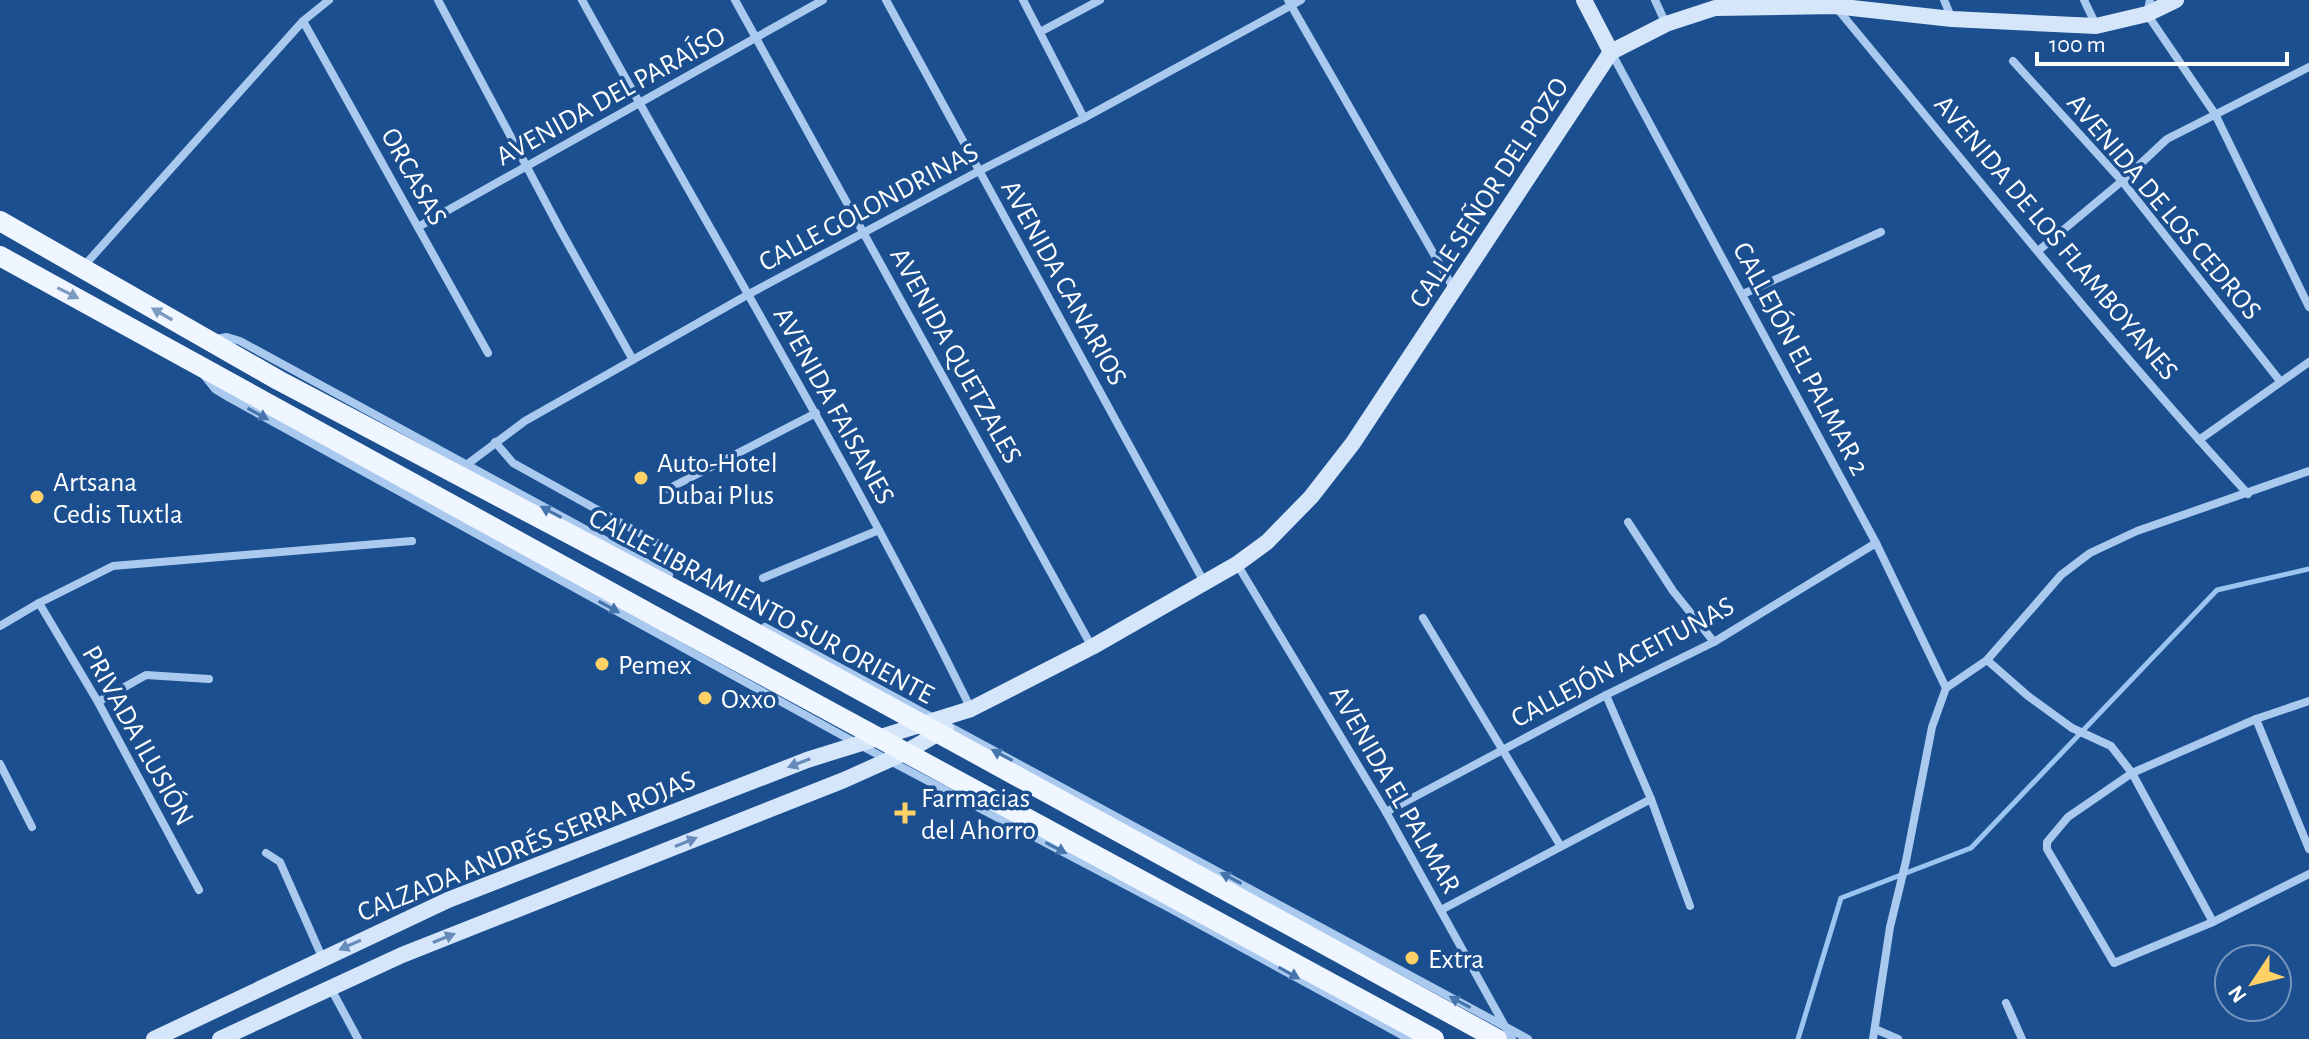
<svg xmlns="http://www.w3.org/2000/svg" width="2309" height="1039" font-family="'Alegreya Sans',sans-serif">
  <style>
    .lines { fill: none; stroke-linecap: round; stroke-linejoin: round }
    .stream { stroke: #9cc4f0; stroke-width: 5 }
    .street { stroke: #a9c9ee; stroke-width: 8 }
    .secondary { stroke: #d6e6fa; stroke-width: 16 }
    .primary { stroke: #f0f6ff; stroke-width: 20 }
    .primary-bridge { stroke: #f0f6ff; stroke-width: 20 }
    .oneway { fill: #7b9ac1 }
    .oneway2 { fill: #4674ac }
    .oneway3 { fill: #668bba }
    .poi-dot { fill: #ffd166; stroke: #1b4f8f; stroke-width: 3 }
    .labels { text-anchor: middle; stroke-width: 7; stroke-linejoin: round; paint-order: stroke }
    .street-label { font-size: 28px; fill: #fff; stroke: #1b4f8f }
    .poi-label { font-size: 28px; fill: #fff; stroke: #1b4f8f; text-anchor: start }
  </style>
  <rect width="100%" height="100%" fill="#1b4f8f"/>
  <g class="lines">
    <path class="stream" d="M 1798,1039 L 1841,898 L 1971,848 L 2217,590 L 2309,569"/>
    <g class="street">
      <path d="M 438,0 L 562,233 L 633,360"/>
      <path d="M 582,0 C 712,236 852,466 971,709"/>
      <path d="M 735,0 L 1092,647"/>
      <path d="M 886,0 L 1204,582"/>
      <path d="M 1023,0 L 1084,118"/>
      <path d="M 1288,0 L 1455,291"/>
      <path d="M 1655,0 L 1666,24"/>
      <path d="M 1944,0 L 1952,19"/>
      <path d="M 2084,0 L 2096,25"/>
      <path d="M 2150,0 L 2147,14 L 2215,114 L 2309,307"/>
      <path d="M 1835,6 C 1971,170 2104,337 2248,494"/>
      <path d="M 303,21 L 488,353"/>
      <path d="M 1040,32 L 1100,0"/>
      <path d="M 1611,52 L 1876,543 L 1946,688"/>
      <path d="M 2013,61 L 2122,181 L 2280,381"/>
      <path d="M 418,227 L 823,0"/>
      <path d="M 2038,251 L 2122,181 L 2167,139 L 2309,67"/>
      <path d="M 83,267 L 303,21 L 329,0"/>
      <path d="M 1743,294 L 1881,232"/>
      <path d="M 215,339 L 227,337 L 240,341 L 669,575"/>
      <path d="M 203,374 L 215,389 L 228,397 L 856,743 L 1171,909 L 1409,1039"/>
      <path d="M 2199,440 L 2309,362"/>
      <path d="M 495,442 L 513,463 L 695,564"/>
      <path d="M 465,466 L 525,421 L 749,294 L 979,171 L 1084,118 L 1301,0"/>
      <path d="M 668,489 L 816,413"/>
      <path d="M 1628,522 L 1673,591 L 1714,642"/>
      <path d="M 1237,564 L 1386,812 L 1512,1039"/>
      <path d="M 763,578 L 879,530"/>
      <path d="M 39,603 L 98,702 L 199,890"/>
      <path d="M 1423,618 L 1560,845"/>
      <path d="M 0,626 L 39,603 L 113,566 L 412,541"/>
      <path d="M 765,627 L 1528,1039"/>
      <path d="M 1987,660 L 2028,696 L 2072,728 L 2111,746 L 2132,773 L 2213,922"/>
      <path d="M 1606,695 L 1651,799 L 1690,906"/>
      <path d="M 2309,701 L 2256,719 L 2132,773 L 2068,817 L 2047,842 L 2047,849 L 2114,963 L 2213,922 L 2309,874"/>
      <path d="M 98,702 L 146,675 L 209,679"/>
      <path d="M 2256,719 L 2309,849"/>
      <path d="M 0,764 L 32,827"/>
      <path d="M 1386,812 L 1606,695 L 1714,642 L 1876,543"/>
      <path d="M 266,853 L 280,862 L 322,957"/>
      <path d="M 1441,910 L 1651,799"/>
      <path d="M 330,987 L 358,1039"/>
      <path d="M 2006,1003 L 2022,1039"/>
      <path d="M 1875,1029 L 1898,1039"/>
      <path d="M 1873,1039 L 1890,927 L 1906,861 L 1932,727 L 1946,688 L 1987,660 L 2061,575 L 2090,553 L 2137,531 L 2309,471"/>
    </g>
    <g class="secondary">
      <path d="M 1584,0 L 1611,52"/>
      <path d="M 154,1039 L 448,900 L 807,760 L 971,709 L 1092,647 L 1237,564 L 1267,542 L 1311,497 L 1353,443 L 1611,52 L 1666,24 L 1715,8 L 1834,6 L 1952,19 L 2096,26 L 2147,14 L 2176,0"/>
      <path d="M 220,1039 L 402,955 L 844,780 L 902,754 L 946,729"/>
    </g>
    <g class="primary">
      <path d="M 0,221 L 278,380 L 708,607"/>
      <path d="M 0,256 L 665,622"/>
    </g>
    <g class="primary-bridge">
      <path d="M 708,607 L 1497,1039"/>
      <path d="M 665,622 L 1434,1039"/>
    </g>
  </g>
  <defs><path id="oneway-solid" d="M-6-.8H1V-3.2L6.5 0L1 3.2V.8H-6Z" transform="scale(2)"/></defs>
  <g class="oneway">
    <use href="#oneway-solid" transform="translate(68 293) rotate(27)"/>
    <use href="#oneway-solid" transform="translate(162 314) rotate(-150)"/>
  </g>
  <g class="oneway2">
    <use href="#oneway-solid" transform="translate(258 414) rotate(29)"/>
    <use href="#oneway-solid" transform="translate(551 512) rotate(-152)"/>
    <use href="#oneway-solid" transform="translate(609 607) rotate(29)"/>
    <use href="#oneway-solid" transform="translate(1002 755) rotate(-152)"/>
    <use href="#oneway-solid" transform="translate(1056 848) rotate(28)"/>
    <use href="#oneway-solid" transform="translate(1231 878) rotate(-152)"/>
    <use href="#oneway-solid" transform="translate(1289 973) rotate(29)"/>
    <use href="#oneway-solid" transform="translate(1460 1002) rotate(-152)"/>
  </g>
  <g class="oneway3">
    <use href="#oneway-solid" transform="translate(799 763) rotate(159)"/>
    <use href="#oneway-solid" transform="translate(686 842) rotate(-22)"/>
    <use href="#oneway-solid" transform="translate(444 938) rotate(-22)"/>
    <use href="#oneway-solid" transform="translate(350 945) rotate(156)"/>
  </g>
  <g class="poi-dot">
    <circle cx="641" cy="478" r="8"/>
    <circle cx="37" cy="497" r="8"/>
    <circle cx="602" cy="664" r="8"/>
    <circle cx="705" cy="698" r="8"/>
    <path d="M901 801h8v8h8v8h-8v8h-8v-8h-8v-8h8z"/>
    <circle cx="1412" cy="958" r="8"/>
  </g>
  <g class="labels">
    <g class="street-label">
      <text transform="translate(610 95) rotate(-29)" y="10">AVENIDA DEL PARAÍSO</text>
      <text transform="translate(415 176) rotate(61)" y="10">ORCASAS</text>
      <text transform="translate(1488 192) rotate(-57)" y="10">CALLE SEÑOR DEL POZO</text>
      <text transform="translate(868 206) rotate(-28)" y="10">CALLE GOLONDRINAS</text>
      <text transform="translate(2165 206) rotate(50)" y="10">AVENIDA DE LOS CEDROS</text>
      <text transform="translate(2057 237) rotate(50)" y="10">AVENIDA DE LOS FLAMBOYANES</text>
      <text transform="translate(1065 282) rotate(61)" y="10">AVENIDA CANARIOS</text>
      <text transform="translate(957 355) rotate(61)" y="10">AVENIDA QUETZALES</text>
      <text transform="translate(1802 358) rotate(62)" y="10">CALLEJÓN EL PALMAR 2</text>
      <text transform="translate(835 405) rotate(61)" y="10">AVENIDA FAISANES</text>
      <text transform="translate(762 605) rotate(28)" y="10">CALLE LIBRAMIENTO SUR ORIENTE</text>
      <text transform="translate(1622 661) rotate(-28)" y="10">CALLEJÓN ACEITUNAS</text>
      <text transform="translate(139 735) rotate(61)" y="10">PRIVADA ILUSIÓN</text>
      <text transform="translate(1396 789) rotate(60)" y="10">AVENIDA EL PALMAR</text>
      <text transform="translate(526 845) rotate(-22)" y="10">CALZADA ANDRÉS SERRA ROJAS</text>
    </g>
    <g class="poi-label">
      <text x="657" y="472">Auto-Hotel<tspan x="657" dy="32">Dubai Plus</tspan></text>
      <text x="53" y="491">Artsana<tspan x="53" dy="32">Cedis Tuxtla</tspan></text>
      <text x="618" y="674">Pemex</text>
      <text x="721" y="708">Oxxo</text>
      <text x="921" y="807">Farmacias<tspan x="921" dy="32">del Ahorro</tspan></text>
      <text x="1428" y="968">Extra</text>
    </g>
  </g>
  <g transform="translate(2253 983) rotate(235)"><circle r="38" fill="#1b4f8f" stroke="#7695bc" stroke-width="2"/>
  <path d="M0-6L14 30L0 20L-14 30Z" fill="#ffd166"/>
  <text y="-12" font-size="22" font-weight="bold" text-anchor="middle" fill="#ffffff">N</text>
  </g>
  <path d="M2037 52v12h250v-12" fill="none" stroke="#ffffff" stroke-width="4"/>
  <text x="2049" y="52" font-size="24" fill="#ffffff" stroke="#1b4f8f" stroke-width="6" paint-order="stroke">100 m</text>
</svg>
